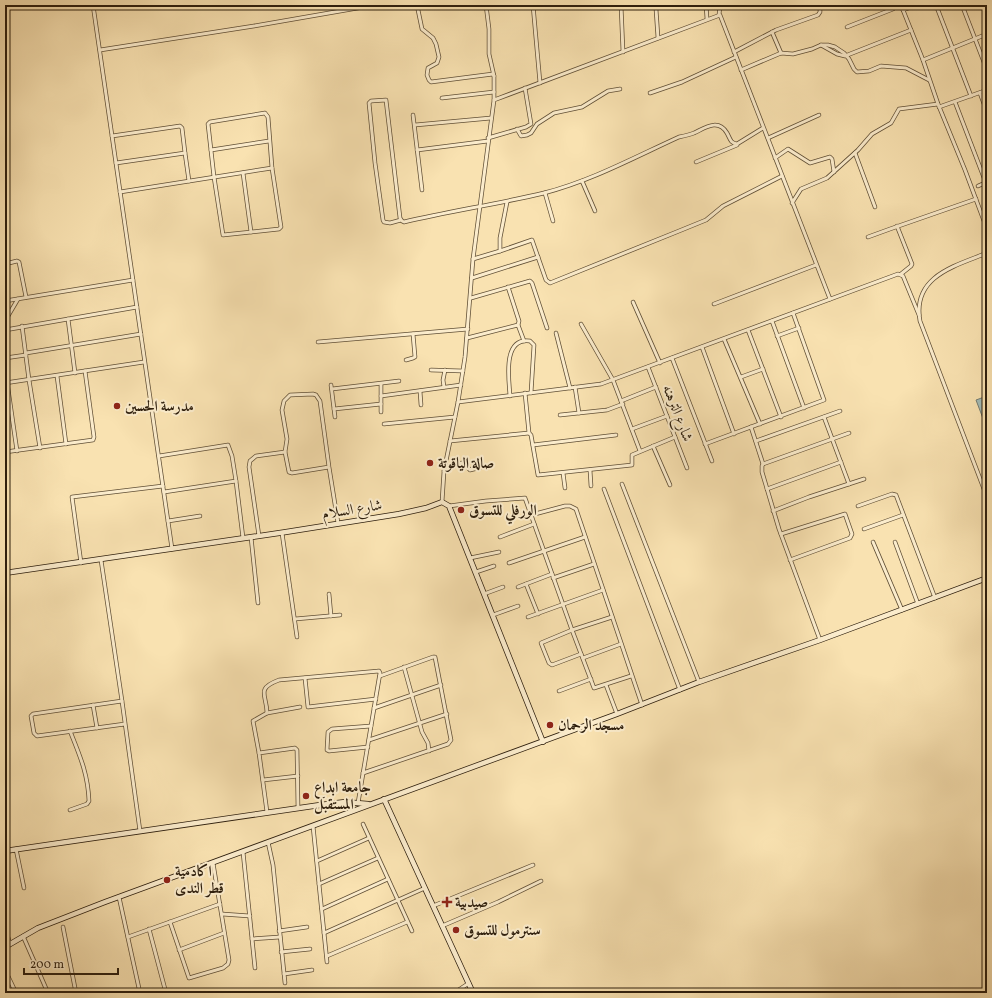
<svg xmlns="http://www.w3.org/2000/svg" width="992" height="998" font-family="Vollkorn,Amiri,serif">
  <style>
    .water { fill: #a3bbb7; stroke: #747c73 }
    .lines { fill: none; stroke-linecap: round; stroke-linejoin: round }
    .street-casing { stroke: #604f36; stroke-width: 4.5 }
    .secondary-casing { stroke: #2d1e0d; stroke-width: 6 }
    .street { stroke: #fbeccc; stroke-width: 3 }
    .secondary { stroke: #fbeccc; stroke-width: 4.5 }
    .poi-dot { fill: #8f2418; stroke: #fbeccc; stroke-width: 1.5 }
    .labels { text-anchor: middle; stroke-width: 4; stroke-linejoin: round; paint-order: stroke }
    .poi-label { font-size: 15px; font-weight: bold; fill: #2d1e0d; stroke: #fbeccc; text-anchor: start }
    .street-label { font-size: 15px; fill: #2d1e0d; stroke: #fbeccc }
  </style>
  <rect width="100%" height="100%" fill="#f9e2b1"/>
  <filter id="stains"><feTurbulence type="fractalNoise" baseFrequency=".005" numOctaves="4"/><feColorMatrix values="0 0 0 0 .2 0 0 0 0 .09 0 0 0 0 .02 0 0 0 .5 -.17"/></filter>
  <radialGradient id="worn" r=".72"><stop offset=".6" stop-color="#630" stop-opacity="0"/><stop offset="1" stop-color="#630" stop-opacity=".3"/></radialGradient>
  <path class="water" d="M 987,396 L 987,429 L 976,400 Z"/>
  <g class="lines">
    <g class="street-casing">
      <g id="street">
        <path d="M 93,5 L 172,549"/>
        <path d="M 417,5 L 422,29 L 433,38 L 436,44 L 439,57 L 437,63 L 428,68 L 427,75 L 429,80 L 431,82 L 493,74 L 494,76 L 494,100"/>
        <path d="M 486,5 L 489,29 L 489,54 L 494,76"/>
        <path d="M 533,5 L 540,83"/>
        <path d="M 621,5 L 623,52"/>
        <path d="M 657,5 L 656,9 L 658,38"/>
        <path d="M 706,5 L 707,19"/>
        <path d="M 901,5 L 923,60 L 938,104 L 965,170 L 987,229"/>
        <path d="M 936,5 L 971,96"/>
        <path d="M 962,5 L 987,70"/>
        <path d="M 903,10 L 917,5"/>
        <path d="M 719,15 L 720,5"/>
        <path d="M 847,27 L 893,9 L 897,5"/>
        <path d="M 772,32 L 781,53"/>
        <path d="M 821,45 L 837,54 L 845,56 L 911,30"/>
        <path d="M 100,50 L 254,26 L 375,5"/>
        <path d="M 734,52 L 776,30 L 818,15 L 820,12 L 820,5"/>
        <path d="M 923,60 L 987,34"/>
        <path d="M 741,70 L 781,53 L 793,54 L 812,49 L 821,45 L 828,45 L 835,47 L 844,53 L 849,59 L 854,69 L 857,72 L 869,71 L 881,66 L 906,68 L 929,80"/>
        <path d="M 650,93 L 682,82 L 736,57"/>
        <path d="M 980,93 L 987,112"/>
        <path d="M 442,98 L 494,92"/>
        <path d="M 955,102 L 986,183"/>
        <path d="M 939,107 L 987,90"/>
        <path d="M 265,113 L 268,117 L 272,168 L 281,227 L 279,229 L 223,235 L 214,177 L 208,124 L 210,122 Z"/>
        <path d="M 413,115 L 422,190"/>
        <path d="M 415,125 L 491,118"/>
        <path d="M 517,129 L 521,136 L 527,135 L 531,133 L 537,124 L 554,113 L 582,107 L 608,91 L 620,89"/>
        <path d="M 112,136 L 180,126 L 182,128 L 185,153 L 116,163"/>
        <path d="M 488,138 L 526,127 L 531,124 L 525,88"/>
        <path d="M 768,138 L 819,115"/>
        <path d="M 211,150 L 269,141"/>
        <path d="M 417,150 L 488,141"/>
        <path d="M 185,153 L 189,181"/>
        <path d="M 855,153 L 875,207"/>
        <path d="M 775,158 L 788,149 L 810,163 L 830,157 L 832,159 L 834,172"/>
        <path d="M 696,162 L 737,145"/>
        <path d="M 243,173 L 251,232"/>
        <path d="M 582,181 L 595,211"/>
        <path d="M 978,186 L 987,182"/>
        <path d="M 120,192 L 272,168"/>
        <path d="M 545,193 L 553,221"/>
        <path d="M 792,203 L 801,189 L 827,178 L 858,150 L 872,134 L 891,123 L 899,109 L 938,104"/>
        <path d="M 401,220 L 390,223 L 384,222 L 383,220 L 375,163 L 369,103 L 371,101 L 386,100 L 400,218 L 402,221 L 404,222 C 451,211 498,204 544,193 C 591,181 635,157 679,137 C 684,136 689,135 694,133 C 705,128 718,118 727,133 C 730,138 730,143 737,144 L 763,128"/>
        <path d="M 897,226 L 912,264 L 911,266 L 901,274"/>
        <path d="M 868,237 L 890,229 L 976,199"/>
        <path d="M 500,251 L 532,240 L 546,280 L 550,283 L 679,231 L 706,220 L 723,206 L 782,176"/>
        <path d="M 987,253 C 955,266 912,276 920,321 L 987,497"/>
        <path d="M 473,259 L 500,251 L 500,238 L 507,202"/>
        <path d="M 5,264 L 17,261 L 19,262 L 26,297"/>
        <path d="M 472,278 L 538,257"/>
        <path d="M 508,287 L 519,321 L 518,325 L 524,341"/>
        <path d="M 471,298 L 530,281 L 532,283 L 547,328"/>
        <path d="M 5,301 L 133,280"/>
        <path d="M 633,302 L 660,363"/>
        <path d="M 714,304 L 816,265"/>
        <path d="M 68,319 L 75,373"/>
        <path d="M 5,321 L 18,299"/>
        <path d="M 772,321 L 804,408"/>
        <path d="M 581,324 L 613,380 L 640,451"/>
        <path d="M 22,326 L 29,380 L 40,448"/>
        <path d="M 5,330 L 137,307"/>
        <path d="M 748,330 L 781,417"/>
        <path d="M 556,333 L 570,388"/>
        <path d="M 777,336 L 799,328"/>
        <path d="M 467,338 L 518,325"/>
        <path d="M 724,339 L 760,424"/>
        <path d="M 318,342 L 468,329"/>
        <path d="M 702,347 L 734,434"/>
        <path d="M 26,353 L 141,334"/>
        <path d="M 5,358 L 26,355"/>
        <path d="M 672,358 L 712,461"/>
        <path d="M 406,360 L 413,358 L 415,357 L 413,334"/>
        <path d="M 648,367 L 687,468"/>
        <path d="M 5,368 L 17,451"/>
        <path d="M 431,370 L 463,371"/>
        <path d="M 57,376 L 66,444"/>
        <path d="M 741,377 L 763,369"/>
        <path d="M 5,383 L 144,362"/>
        <path d="M 381,384 L 381,412"/>
        <path d="M 331,385 L 335,417"/>
        <path d="M 444,387 L 443,380 L 445,370"/>
        <path d="M 575,387 L 579,413"/>
        <path d="M 332,389 L 399,381"/>
        <path d="M 420,391 L 421,405"/>
        <path d="M 525,393 L 529,433 L 531,435 L 538,475 L 632,465 L 632,455 L 675,437"/>
        <path d="M 381,396 L 461,385"/>
        <path d="M 510,396 C 509,380 502,337 530,341 L 534,345 L 531,393"/>
        <path d="M 621,401 L 656,387"/>
        <path d="M 458,402 L 601,384 L 898,274 L 903,276 L 919,315"/>
        <path d="M 334,409 L 381,404"/>
        <path d="M 560,415 L 607,410 L 623,404"/>
        <path d="M 824,417 L 849,484"/>
        <path d="M 384,424 L 455,417"/>
        <path d="M 751,427 L 763,464"/>
        <path d="M 632,429 L 667,416"/>
        <path d="M 450,441 L 529,433"/>
        <path d="M 756,441 L 840,411"/>
        <path d="M 705,444 L 824,400 L 793,313"/>
        <path d="M 533,445 L 616,435"/>
        <path d="M 653,446 L 670,485"/>
        <path d="M 5,452 L 93,440 L 94,437 L 85,371"/>
        <path d="M 159,456 L 228,445 L 232,456 L 236,481 L 243,538"/>
        <path d="M 329,467 L 292,473 L 289,472 L 285,452 L 287,439 L 282,410 L 284,401 L 290,395 L 313,394 L 316,395 L 320,401 L 329,467 L 338,523"/>
        <path d="M 590,470 L 591,486"/>
        <path d="M 444,471 L 461,463 L 465,464 L 470,470 L 486,466"/>
        <path d="M 563,473 L 565,488"/>
        <path d="M 622,484 L 699,682"/>
        <path d="M 604,489 L 680,690"/>
        <path d="M 767,489 L 841,462"/>
        <path d="M 164,492 L 236,481"/>
        <path d="M 442,502 L 444,471 L 458,402 L 465,357 L 473,259 L 494,100 L 720,15 L 830,299"/>
        <path d="M 449,506 L 486,501 L 525,498 L 572,630 L 594,688 L 631,676"/>
        <path d="M 858,506 L 892,494 L 896,495 L 935,598"/>
        <path d="M 773,511 L 809,497 L 864,479"/>
        <path d="M 531,515 L 565,506 L 570,506 L 576,509 L 642,705"/>
        <path d="M 168,521 L 200,516"/>
        <path d="M 864,529 L 903,515"/>
        <path d="M 282,533 L 297,637"/>
        <path d="M 781,534 L 845,514 L 852,534 L 850,538 L 790,560"/>
        <path d="M 259,536 L 249,467 L 250,461 L 256,456 L 285,452"/>
        <path d="M 251,537 L 258,603"/>
        <path d="M 500,537 L 534,524"/>
        <path d="M 873,542 L 902,610"/>
        <path d="M 895,542 L 918,604"/>
        <path d="M 470,558 L 499,552"/>
        <path d="M 101,560 L 122,701"/>
        <path d="M 81,563 L 72,497 L 163,486"/>
        <path d="M 509,563 L 585,537"/>
        <path d="M 476,572 L 494,566"/>
        <path d="M 553,578 L 594,564"/>
        <path d="M 526,584 L 538,614"/>
        <path d="M 518,587 L 552,574"/>
        <path d="M 329,594 L 331,616"/>
        <path d="M 484,594 L 503,587"/>
        <path d="M 493,615 L 518,606"/>
        <path d="M 528,617 L 603,590"/>
        <path d="M 295,619 L 340,615"/>
        <path d="M 820,640 L 779,529 L 762,472 L 762,466 L 763,464 L 849,433"/>
        <path d="M 581,654 L 552,665 L 549,663 L 541,643 L 572,630 L 612,617"/>
        <path d="M 583,658 L 621,644"/>
        <path d="M 404,667 L 422,732 L 428,743 L 429,751"/>
        <path d="M 305,678 L 308,707 L 376,699"/>
        <path d="M 606,685 L 617,714"/>
        <path d="M 559,691 L 591,679"/>
        <path d="M 93,705 L 97,728"/>
        <path d="M 374,708 L 441,685"/>
        <path d="M 267,713 L 300,707"/>
        <path d="M 125,724 L 37,736 L 34,733 L 31,716 L 33,714 L 122,701 L 140,831"/>
        <path d="M 70,731 C 80,756 88,774 89,801 L 87,804 L 70,810"/>
        <path d="M 369,740 L 447,714"/>
        <path d="M 368,747 L 329,751 L 327,750 L 328,732 L 332,729 L 371,726"/>
        <path d="M 259,753 L 253,721 L 267,713 C 267,695 255,689 279,680 L 379,671 L 380,673 L 358,803"/>
        <path d="M 363,773 L 448,744 L 451,740 L 435,657 L 433,657 L 380,676"/>
        <path d="M 263,780 L 298,776"/>
        <path d="M 267,812 L 259,753 L 295,748 L 297,750 L 298,808"/>
        <path d="M 363,824 L 412,931"/>
        <path d="M 313,826 L 327,962"/>
        <path d="M 268,842 L 273,865 L 285,983"/>
        <path d="M 16,849 L 24,888"/>
        <path d="M 243,852 L 255,968"/>
        <path d="M 317,861 L 369,838"/>
        <path d="M 319,884 L 378,858"/>
        <path d="M 119,897 L 140,993"/>
        <path d="M 433,906 L 533,865"/>
        <path d="M 322,909 L 388,879"/>
        <path d="M 222,914 L 250,916"/>
        <path d="M 170,922 L 189,978 L 223,968 L 228,964 L 229,960 L 213,863"/>
        <path d="M 442,926 L 498,902 L 541,881"/>
        <path d="M 63,927 L 76,993"/>
        <path d="M 5,928 L 10,944"/>
        <path d="M 149,929 L 166,993"/>
        <path d="M 279,931 L 307,927"/>
        <path d="M 324,933 L 425,888"/>
        <path d="M 23,936 L 48,993"/>
        <path d="M 128,937 L 220,904"/>
        <path d="M 252,939 L 280,937"/>
        <path d="M 179,950 L 224,933"/>
        <path d="M 281,952 L 310,949"/>
        <path d="M 327,956 L 407,922"/>
        <path d="M 5,970 L 16,993"/>
        <path d="M 284,974 L 312,970"/>
        <path d="M 454,993 L 469,983"/>
      </g>
    </g>
    <g class="secondary-casing">
      <g id="secondary">
        <path d="M 5,573 L 286,532 L 399,514 L 426,508 L 442,502 L 449,506 L 543,742"/>
        <path d="M 384,799 L 473,993"/>
        <path d="M 5,851 L 320,805 L 345,802 L 368,804"/>
        <path d="M 5,947 L 38,928 L 105,902 L 617,714 L 699,682 L 820,640 L 987,578"/>
      </g>
    </g>
    <use href="#street" class="street"/>
    <use href="#secondary" class="secondary"/>
  </g>
  <g class="poi-dot">
    <circle cx="117" cy="406" r="4"/>
    <circle cx="430" cy="463" r="4"/>
    <circle cx="461" cy="510" r="4"/>
    <circle cx="550" cy="725" r="4"/>
    <circle cx="306" cy="796" r="4"/>
    <circle cx="167" cy="880" r="4"/>
    <path d="M445 896h4v4h4v4h-4v4h-4v-4h-4v-4h4z"/>
    <circle cx="456" cy="930" r="4"/>
  </g>
  <g class="labels">
    <g class="poi-label">
      <text x="125" y="411">مدرسة الحسين</text>
      <text x="438" y="468">صالة الياقوتة</text>
      <text x="469" y="515">الورفلي للتسوق</text>
      <text x="558" y="730">مسجد الرحمان</text>
      <text x="314" y="792">جامعة ابداع<tspan x="314" dy="17">المستقبل</tspan></text>
      <text x="175" y="876">اكادمية<tspan x="175" dy="17">قطر الندى</tspan></text>
      <text x="455" y="907">صيدبية</text>
      <text x="464" y="935">سنترمول للتسوق</text>
    </g>
    <g class="street-label">
      <text transform="translate(678 413) rotate(69)" y="5">شارع الترهنه</text>
      <text transform="translate(352 509) rotate(-9)" y="5">شارع السلام</text>
    </g>
  </g>
  <rect width="992" height="998" fill="none" stroke="#f9e2b1" stroke-width="20"/>
  <rect x="6" y="6" width="980" height="986" fill="none" stroke="#2d1e0d" stroke-width="2"/>
  <rect x="10" y="10" width="972" height="978" fill="none" stroke="#2d1e0d"/>
  <path d="M24 968v6h94v-6" fill="none" stroke="#2d1e0d" stroke-width="2"/>
  <text x="30" y="968" font-size="12" fill="#2d1e0d" stroke="#fbeccc" stroke-width="3" paint-order="stroke">200 m</text>
  <rect width="100%" height="100%" filter="url(#stains)"/>
  <rect width="100%" height="100%" fill="url(#worn)"/>
</svg>
